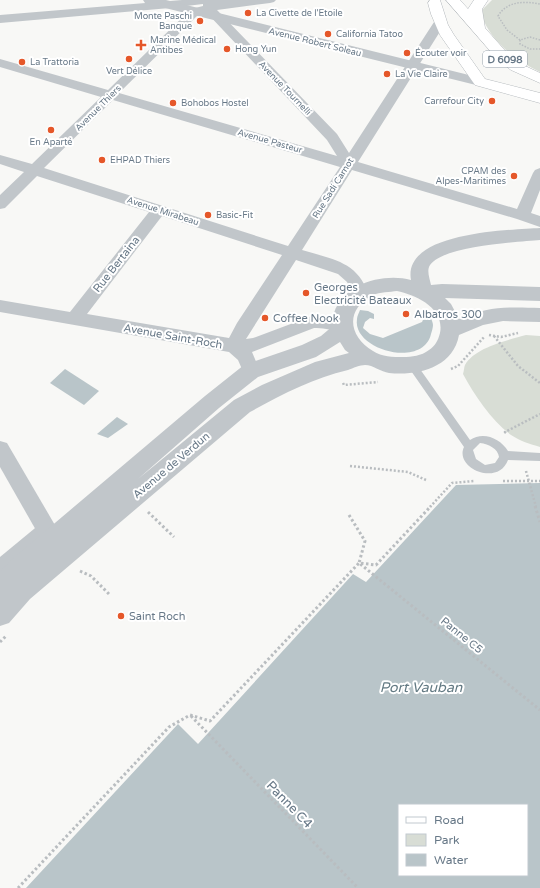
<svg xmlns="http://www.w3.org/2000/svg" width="540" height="888" font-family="'Varela Round',sans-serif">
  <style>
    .green { fill: #d8ddd5 }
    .water { fill: #b9c5c9; fill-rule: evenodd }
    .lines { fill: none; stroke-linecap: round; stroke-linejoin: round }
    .primary-casing { stroke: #b3b8bc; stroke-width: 1 }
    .path-far2 { stroke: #b9bdc0; stroke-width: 1.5; stroke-dasharray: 1.5 1.5; stroke-linecap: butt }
    .path-far1 { stroke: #b9bdc0; stroke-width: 2.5; stroke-dasharray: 2 2; stroke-linecap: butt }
    .path { stroke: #b9bdc0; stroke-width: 3; stroke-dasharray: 2.5 2.5; stroke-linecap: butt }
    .service { fill: #c1c6ca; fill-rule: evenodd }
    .pedestrian { fill: #c1c6ca; fill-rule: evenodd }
    .minor { fill: #c1c6ca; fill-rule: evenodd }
    .tertiary { fill: #c1c6ca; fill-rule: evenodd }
    .primary { fill: #fff; fill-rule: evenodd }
    .poi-dot { fill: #e55729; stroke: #fff; stroke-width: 1.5 }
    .labels { text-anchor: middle; stroke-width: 4; stroke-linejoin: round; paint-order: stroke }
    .far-poi-label { font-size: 9px; fill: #677887; stroke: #fff; text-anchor: start }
    .far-street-label { font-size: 9px; fill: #677887; stroke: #fff }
    .shield { fill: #fff; stroke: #95a0ab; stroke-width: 1 }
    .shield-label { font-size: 10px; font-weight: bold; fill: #677887 }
    .street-label { font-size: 11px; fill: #677887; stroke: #fff }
    .poi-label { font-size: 11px; fill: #677887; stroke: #fff; text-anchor: start }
    .near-street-label { font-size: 13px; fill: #677887; stroke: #fff }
    .near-water-label { font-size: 14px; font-style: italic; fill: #637a83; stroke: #fff }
  </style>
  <rect width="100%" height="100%" fill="#f8f8f6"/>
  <g class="green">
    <path d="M 492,0 L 540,0 L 540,72 C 515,60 490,41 481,14 L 483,9 Z"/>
    <path d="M 526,335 L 540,336 L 540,447 C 530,444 520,441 511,435 C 491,420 475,396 463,374 C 464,371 464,367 465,365 C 475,347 509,340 526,335 Z"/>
  </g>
  <g class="water">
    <path d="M 360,310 L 368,311 L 374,314 L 374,319 L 370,318 L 365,322 L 363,328 L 370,334 L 383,338 L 422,322 L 427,311 C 429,315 433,321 433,325 C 433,327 432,331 431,334 C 423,369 352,350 357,319 C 357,316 359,313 360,310 Z"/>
    <path d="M 65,369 L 99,391 L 84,405 L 50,383 Z"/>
    <path d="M 117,417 L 128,424 L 108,438 L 97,434 Z"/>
    <path d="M 540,483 L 540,888 L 26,888 L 178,724 L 198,744 L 353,574 L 366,582 L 456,485 ZM 399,805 L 527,805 L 527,875 L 399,875 Z"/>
  </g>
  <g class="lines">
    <g class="primary-casing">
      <g id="primary">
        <path d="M 430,0 L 440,0 L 448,25 L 454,35 L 485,79 L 540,93 L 540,103 L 475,85 L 440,35 L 431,14 L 428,3 Z"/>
        <path d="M 446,0 L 460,0 L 468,9 L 474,0 L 488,0 L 482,9 L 485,28 L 508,54 L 521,64 L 540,73 L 540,83 L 511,70 L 498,60 Z"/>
      </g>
    </g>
    <g class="path-far2">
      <path d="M 520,40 L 507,30 L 498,16 C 507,1 524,1 540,4"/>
      <path d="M 540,40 L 530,37 L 520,40 L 520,44 L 530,49 L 540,49"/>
    </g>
    <g class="path-far1">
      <path d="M 489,335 L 501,337 L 518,333"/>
      <path d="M 494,336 L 518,366 L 540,383"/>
      <path d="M 451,369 L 458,366 L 485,336"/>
      <path d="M 343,383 L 344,385 L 378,382"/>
      <path d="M 506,433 L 505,432 L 540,414"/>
      <path d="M 350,466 L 408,472 L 426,480"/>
      <path d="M 526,471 L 536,507"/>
      <path d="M 503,481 L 540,481"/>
      <path d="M 430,507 L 452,483 L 474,481"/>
    </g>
    <g class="path">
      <path d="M 535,506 L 540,522"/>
      <path d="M 148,512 L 174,537"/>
      <path d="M 349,515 L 365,541 L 359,563 L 540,710"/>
      <path d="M 80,571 L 91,576 L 109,594"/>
      <path d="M 0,642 L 6,636"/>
      <path d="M 191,716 L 358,888"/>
      <path d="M 18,888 L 169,727 L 190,715 L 210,721 L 359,563 L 376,565 L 431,506"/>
    </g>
    <path class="service" d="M 412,361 L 415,362 L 470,440 C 483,431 500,438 508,451 L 540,453 L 540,461 L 508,460 C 498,487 454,468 464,447 L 409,368 L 407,365 ZM 480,443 C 489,444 498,449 499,457 L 495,463 L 485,465 L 476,459 L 473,450 Z"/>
    <path class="pedestrian" d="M 46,522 L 52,524 L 54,529 L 52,534 L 6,573 L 0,575 L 0,557 L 40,524 Z"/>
    <g class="minor">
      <path d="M 182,0 L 276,0 L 274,2 L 270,3 L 217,10 L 337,134 L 349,153 L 436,19 L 444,19 L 446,22 L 358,162 L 517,209 L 533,173 L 535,170 L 540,168 L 540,190 L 531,213 L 540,216 L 540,227 L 517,219 L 352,170 L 302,250 C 331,259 357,261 368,293 L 366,297 L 360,299 L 354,297 L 347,282 L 338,274 L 296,260 L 246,339 L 253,338 L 312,316 C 324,314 337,317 348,320 L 350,325 L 348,330 C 337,333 326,327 314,328 L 252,352 L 260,371 L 257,376 L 251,378 L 245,376 L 238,360 L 229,352 L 0,312 L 0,300 L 70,312 L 149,212 L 37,176 L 5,208 L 0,209 L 0,195 L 24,172 L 0,164 L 0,155 L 32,164 L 101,97 L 0,67 L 0,59 L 108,90 L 191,9 L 203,6 L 203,4 L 170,8 L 0,23 L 0,15 ZM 206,12 L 327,140 L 337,156 L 119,93 L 199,14 ZM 113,100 L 340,167 L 288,246 L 44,168 ZM 162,216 L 282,255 L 237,323 L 229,338 L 87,314 Z"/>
      <path d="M 0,441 L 7,443 L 59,532 L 62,539 L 59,546 L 52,548 L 45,546 L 0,467 Z"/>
    </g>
    <g class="tertiary">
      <path d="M 143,0 L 166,0 L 485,79 L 487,82 L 485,85 L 480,86 L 145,3 Z"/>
      <path d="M 540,228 L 540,240 C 518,242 438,246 429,267 C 427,272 430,280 431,285 L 442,284 L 540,287 L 540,301 L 445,298 L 451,304 L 459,319 C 489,306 508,307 540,308 L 540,322 L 503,321 L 483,325 L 459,335 C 453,368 417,376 389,373 C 381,372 373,365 365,365 C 360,365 353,368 348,370 C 313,378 281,395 250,412 L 30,599 L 9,623 L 0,626 L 0,572 L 10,561 L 205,396 L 244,365 L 302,345 L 321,336 L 334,325 C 334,321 333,316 334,313 C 344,283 384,273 411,280 C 402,232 509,230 540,228 ZM 397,291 C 416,295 445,308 440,333 C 438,341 435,346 429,350 C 421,356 412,357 403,357 C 393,357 382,357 373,351 C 348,336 345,309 373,295 C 380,292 390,292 397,291 ZM 340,342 L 345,350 L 349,353 L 315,362 L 262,385 L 234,400 L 138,479 L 219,408 L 258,377 L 316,357 Z"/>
    </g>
    <use href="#primary" class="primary"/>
  </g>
  <g class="poi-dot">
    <circle cx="248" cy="13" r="4"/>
    <circle cx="200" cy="21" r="4"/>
    <circle cx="328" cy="34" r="4"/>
    <path d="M139 39h4v4h4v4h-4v4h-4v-4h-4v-4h4z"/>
    <circle cx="227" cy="49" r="4"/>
    <circle cx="407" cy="53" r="4"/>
    <circle cx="129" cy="59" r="4"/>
    <circle cx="22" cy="62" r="4"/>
    <circle cx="387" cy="74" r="4"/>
    <circle cx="492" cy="101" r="4"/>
    <circle cx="173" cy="103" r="4"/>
    <circle cx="51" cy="130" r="4"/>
    <circle cx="102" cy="160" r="4"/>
    <circle cx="514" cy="176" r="4"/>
    <circle cx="208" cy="215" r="4"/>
    <circle cx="306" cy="293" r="4"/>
    <circle cx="406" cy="314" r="4"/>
    <circle cx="265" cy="318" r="4"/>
    <circle cx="121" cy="616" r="4"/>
  </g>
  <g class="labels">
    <g class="far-poi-label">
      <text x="256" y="16">La Civette de l'Etoile</text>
      <text x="192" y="19" text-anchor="end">Monte Paschi<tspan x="192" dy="10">Banque</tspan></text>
      <text x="336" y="37">California Tatoo</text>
      <text x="150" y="43">Marine Médical<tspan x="150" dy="10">Antibes</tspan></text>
      <text x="235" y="52">Hong Yun</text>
      <text x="415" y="56">Écouter voir</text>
      <text x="30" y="65">La Trattoria</text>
      <text x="129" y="74" text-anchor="middle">Vert Délice</text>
      <text x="395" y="77">La Vie Claire</text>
      <text x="484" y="104" text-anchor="end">Carrefour City</text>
      <text x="181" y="106">Bohobos Hostel</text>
      <text x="51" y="145" text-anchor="middle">En Aparté</text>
      <text x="110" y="163">EHPAD Thiers</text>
      <text x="506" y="174" text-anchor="end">CPAM des<tspan x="506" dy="10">Alpes-Maritimes</tspan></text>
      <text x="216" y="218">Basic-Fit</text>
    </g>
    <g class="far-street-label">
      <text transform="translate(315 42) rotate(14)" y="3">Avenue Robert Soleau</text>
      <text transform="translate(285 88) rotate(46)" y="3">Avenue Tournelli</text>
      <text transform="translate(98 108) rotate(-45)" y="3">Avenue Thiers</text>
      <text transform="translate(270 141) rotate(16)" y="3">Avenue Pasteur</text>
      <text transform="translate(333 188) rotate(-58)" y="3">Rue Sadi Carnot</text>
      <text transform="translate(163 211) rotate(18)" y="3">Avenue Mirabeau</text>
    </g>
    <rect class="shield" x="483" y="51" width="44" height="16" rx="3"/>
    <g class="shield-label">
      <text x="505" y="63">D 6098</text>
    </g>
    <g class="street-label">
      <text transform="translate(116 264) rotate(-52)" y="4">Rue Bertaina</text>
      <text transform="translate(173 336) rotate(10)" y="4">Avenue Saint-Roch</text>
      <text transform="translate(171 465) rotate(-40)" y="4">Avenue de Verdun</text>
      <text transform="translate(462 635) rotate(39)" y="4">Panne C5</text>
    </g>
    <g class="poi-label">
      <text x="314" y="291">Georges<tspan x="314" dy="13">Electricité Bateaux</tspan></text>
      <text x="414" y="318">Albatros 300</text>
      <text x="273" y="322">Coffee Nook</text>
      <text x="129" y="620">Saint Roch</text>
    </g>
    <g class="near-street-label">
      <text transform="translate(290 804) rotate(46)" y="5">Panne C4</text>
    </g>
    <g class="near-water-label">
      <text x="421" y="692">Port Vauban</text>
    </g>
  </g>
  <rect x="398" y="804" width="130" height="72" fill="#ffffff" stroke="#c2c9cf"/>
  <rect x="406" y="817" width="20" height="6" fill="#ffffff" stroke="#c2c9cf"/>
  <text x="434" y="824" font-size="12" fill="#677887">Road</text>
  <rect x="406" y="834" width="20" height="12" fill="#d8ddd5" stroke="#c2c9cf"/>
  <text x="434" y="844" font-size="12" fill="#677887">Park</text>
  <rect x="406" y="854" width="20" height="12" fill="#b9c5c9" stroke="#c2c9cf"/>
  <text x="434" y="864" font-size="12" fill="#677887">Water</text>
</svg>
